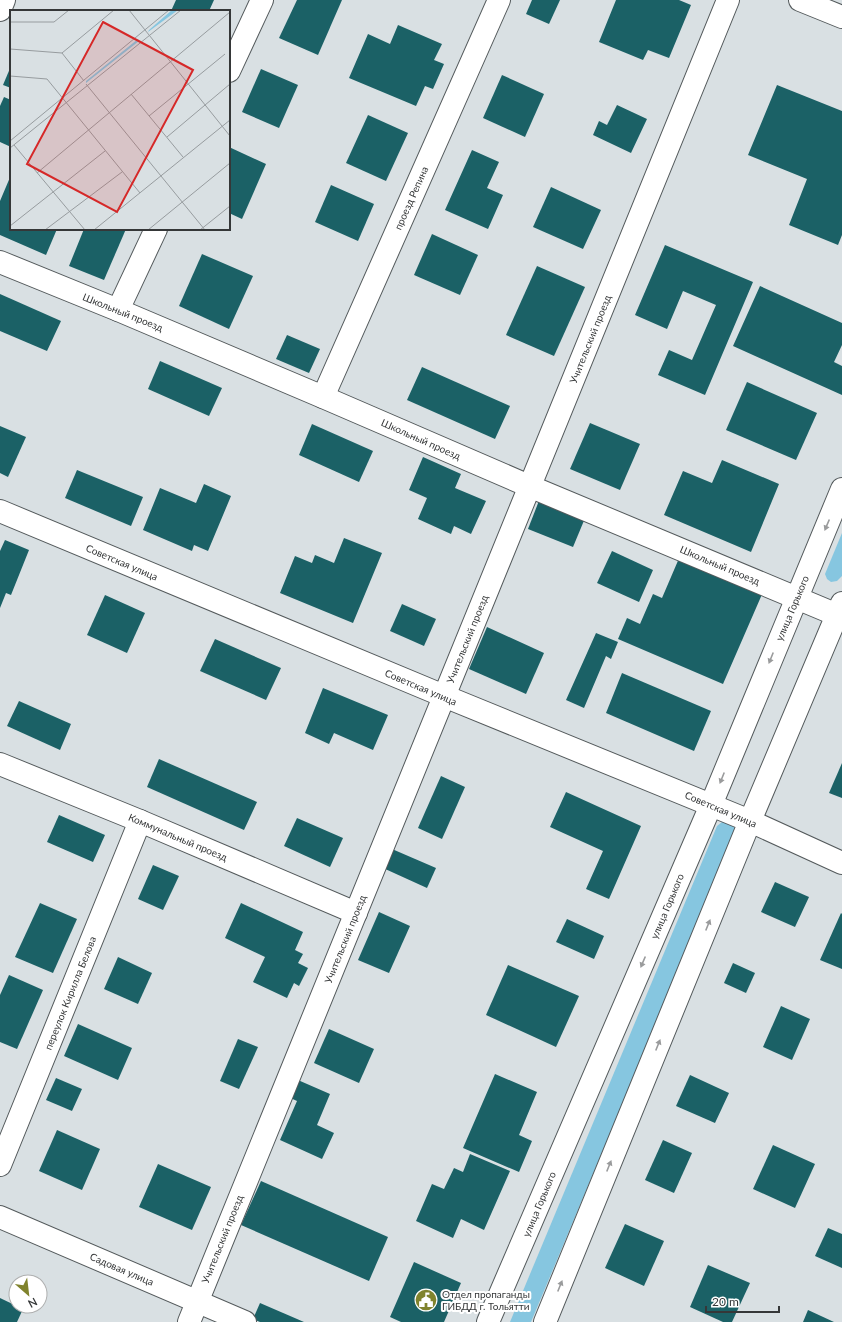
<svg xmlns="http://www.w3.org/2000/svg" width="842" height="1322" font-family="Lato,sans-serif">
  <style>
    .green { fill: #86c6e0 }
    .building { fill: #1b6166 }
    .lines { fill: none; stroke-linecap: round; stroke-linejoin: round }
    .street-casing { stroke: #545a5c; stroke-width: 24 }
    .secondary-casing { stroke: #545a5c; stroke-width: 24 }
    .street { stroke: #fff; stroke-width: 22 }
    .secondary { stroke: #fff; stroke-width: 22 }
    .oneway { fill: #9a9b9c }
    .labels { text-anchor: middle; stroke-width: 4; stroke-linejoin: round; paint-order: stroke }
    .street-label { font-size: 10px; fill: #353738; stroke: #fff }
    .poi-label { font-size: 10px; fill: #353738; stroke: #fff; text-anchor: start }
    .inset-road { fill: none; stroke: #979c9f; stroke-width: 1 }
    .view { fill: #d62828; fill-opacity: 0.15; stroke: #d62828; stroke-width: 2 }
    .inset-edge { fill: none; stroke: #353738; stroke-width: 2 }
  </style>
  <rect width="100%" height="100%" fill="#d9e0e3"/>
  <g class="green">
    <path d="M 842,533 L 842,576 L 837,581 L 831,582 L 827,579 L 825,574 Z"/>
    <path d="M 727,821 C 734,824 735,827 735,835 L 531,1322 L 510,1322 L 717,826 L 722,822 Z"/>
  </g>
  <g class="building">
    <path d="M 176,0 L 214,0 L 209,11 L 171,11 Z"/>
    <path d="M 297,0 L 342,0 L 318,55 L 279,38 Z"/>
    <path d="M 532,0 L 560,0 L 549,24 L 526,14 Z"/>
    <path d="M 616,0 L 679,0 L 691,5 L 669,58 L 648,50 L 643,60 L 599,42 Z"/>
    <path d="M 398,25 L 442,44 L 434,60 L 444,64 L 433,89 L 425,86 L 416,106 L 349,78 L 368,34 L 390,44 Z"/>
    <path d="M 11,66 L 11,88 L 3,85 Z"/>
    <path d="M 261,69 L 298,85 L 279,128 L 242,112 Z"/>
    <path d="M 502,75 L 544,94 L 525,137 L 483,118 Z"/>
    <path d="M 777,85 L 842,111 L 842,235 L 838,245 L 789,225 L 807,179 L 748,155 Z"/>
    <path d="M 4,97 L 11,100 L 11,147 L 0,142 L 0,106 Z"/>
    <path d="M 617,105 L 647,119 L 631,153 L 593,135 L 599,121 L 607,125 Z"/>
    <path d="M 368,115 L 408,133 L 386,181 L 346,163 Z"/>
    <path d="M 229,147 L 266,164 L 242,219 L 229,213 Z"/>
    <path d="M 472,150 L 499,162 L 487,188 L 503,195 L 488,229 L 445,210 Z"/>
    <path d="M 11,175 L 11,229 L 57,229 L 46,255 L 0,235 L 0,201 Z"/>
    <path d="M 331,185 L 374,204 L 358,241 L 315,222 Z"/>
    <path d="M 551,187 L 601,210 L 583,249 L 533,227 Z"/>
    <path d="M 84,229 L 126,229 L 104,280 L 69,266 Z"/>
    <path d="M 432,234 L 478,255 L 460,295 L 414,275 Z"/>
    <path d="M 665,245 L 753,282 L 705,395 L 658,375 L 669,350 L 692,360 L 716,305 L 683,291 L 667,329 L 635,315 Z"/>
    <path d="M 202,254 L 253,276 L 229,329 L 179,306 Z"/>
    <path d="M 537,266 L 585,287 L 554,356 L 506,335 Z"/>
    <path d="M 760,286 L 842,323 L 842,345 L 834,362 L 842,366 L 842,395 L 733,346 Z"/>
    <path d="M 0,294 L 61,321 L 47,351 L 0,331 Z"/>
    <path d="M 287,335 L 320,349 L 309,373 L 276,359 Z"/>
    <path d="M 160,361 L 222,388 L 209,416 L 148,389 Z"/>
    <path d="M 422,367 L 510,406 L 495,439 L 407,400 Z"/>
    <path d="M 747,382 L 817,413 L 796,460 L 726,430 Z"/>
    <path d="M 590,423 L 640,444 L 620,490 L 570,469 Z"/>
    <path d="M 312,424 L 373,451 L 359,482 L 299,455 Z"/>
    <path d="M 0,426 L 26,437 L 8,477 L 0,473 Z"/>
    <path d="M 423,457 L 461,474 L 455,488 L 486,501 L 471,534 L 454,526 L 451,534 L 418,519 L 427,498 L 409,490 Z"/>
    <path d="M 722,460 L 779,484 L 751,552 L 664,515 L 683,471 L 712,483 Z"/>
    <path d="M 77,470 L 143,497 L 131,526 L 65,498 Z"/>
    <path d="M 204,484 L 231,496 L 208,551 L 194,545 L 192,551 L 143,530 L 160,488 L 196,503 Z"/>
    <path d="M 542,493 L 588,511 L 573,547 L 528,529 Z"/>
    <path d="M 344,538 L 382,553 L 353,623 L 280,593 L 295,556 L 312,563 L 315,555 L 334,563 Z"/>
    <path d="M 5,540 L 29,550 L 11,595 L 6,593 L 0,608 L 0,551 Z"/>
    <path d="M 612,551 L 653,570 L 639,602 L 597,583 Z"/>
    <path d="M 680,556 L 763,592 L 723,684 L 618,639 L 627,618 L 640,624 L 653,594 L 662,598 Z"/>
    <path d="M 105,595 L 145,613 L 127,653 L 87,635 Z"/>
    <path d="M 402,604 L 436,619 L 424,646 L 390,631 Z"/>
    <path d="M 487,627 L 544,653 L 526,694 L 469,669 Z"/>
    <path d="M 596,633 L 618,642 L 611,659 L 606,656 L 584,708 L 566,700 Z"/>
    <path d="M 215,639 L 281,668 L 266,700 L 200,671 Z"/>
    <path d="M 622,673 L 711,711 L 694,751 L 606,713 Z"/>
    <path d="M 323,688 L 388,715 L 373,750 L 334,733 L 329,744 L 305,733 Z"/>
    <path d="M 19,701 L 71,724 L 60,750 L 7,726 Z"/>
    <path d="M 159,759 L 257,802 L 244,830 L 147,787 Z"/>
    <path d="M 842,763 L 842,798 L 829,793 Z"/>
    <path d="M 441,776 L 465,787 L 442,839 L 418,828 Z"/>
    <path d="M 566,792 L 641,826 L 609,899 L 586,889 L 603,851 L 550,827 Z"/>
    <path d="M 59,815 L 105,835 L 93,862 L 47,842 Z"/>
    <path d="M 297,818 L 343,838 L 330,867 L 284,846 Z"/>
    <path d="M 392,849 L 436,868 L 427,888 L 383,868 Z"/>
    <path d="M 153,865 L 179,876 L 163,910 L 138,899 Z"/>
    <path d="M 775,882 L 809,897 L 795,927 L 761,912 Z"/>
    <path d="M 40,903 L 77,919 L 53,973 L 15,957 Z"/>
    <path d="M 241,903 L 303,932 L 295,950 L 303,954 L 298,963 L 308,968 L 299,986 L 294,983 L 287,998 L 253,982 L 265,957 L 225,938 Z"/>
    <path d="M 379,912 L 410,926 L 389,973 L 358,960 Z"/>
    <path d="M 841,913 L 842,914 L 842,969 L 820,960 Z"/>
    <path d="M 567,919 L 604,936 L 594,959 L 556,942 Z"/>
    <path d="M 118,957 L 152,973 L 138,1004 L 104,989 Z"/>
    <path d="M 733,963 L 755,973 L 746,993 L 724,983 Z"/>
    <path d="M 508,965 L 579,996 L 556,1047 L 486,1015 Z"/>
    <path d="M 9,975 L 43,990 L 17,1049 L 0,1042 L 0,995 Z"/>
    <path d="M 781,1006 L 810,1019 L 792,1060 L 763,1047 Z"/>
    <path d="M 78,1024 L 132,1048 L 118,1080 L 64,1056 Z"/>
    <path d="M 329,1029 L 374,1049 L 359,1083 L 314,1063 Z"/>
    <path d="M 238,1039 L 258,1047 L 239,1089 L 220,1081 Z"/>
    <path d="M 495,1074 L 537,1092 L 519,1135 L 532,1141 L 519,1172 L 463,1148 Z"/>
    <path d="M 690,1075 L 729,1093 L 715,1123 L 676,1106 Z"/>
    <path d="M 291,1077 L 330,1094 L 317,1125 L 334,1133 L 322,1159 L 280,1140 L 297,1101 L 284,1095 Z"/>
    <path d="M 56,1078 L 82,1089 L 72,1111 L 46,1100 Z"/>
    <path d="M 57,1130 L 100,1149 L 82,1190 L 39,1171 Z"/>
    <path d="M 663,1140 L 692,1153 L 674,1193 L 645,1180 Z"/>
    <path d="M 773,1145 L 815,1164 L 795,1208 L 753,1189 Z"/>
    <path d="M 470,1154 L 510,1171 L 484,1230 L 461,1219 L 453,1238 L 416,1221 L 432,1184 L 444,1189 L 454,1168 L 463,1172 Z"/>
    <path d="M 158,1164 L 211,1187 L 192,1230 L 139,1207 Z"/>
    <path d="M 261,1181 L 388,1237 L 369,1281 L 241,1225 Z"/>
    <path d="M 625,1224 L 664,1241 L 644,1286 L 605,1268 Z"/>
    <path d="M 828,1228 L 842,1234 L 842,1268 L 815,1256 Z"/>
    <path d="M 414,1262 L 461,1283 L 444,1322 L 401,1322 L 390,1317 Z"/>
    <path d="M 708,1265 L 750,1283 L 732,1322 L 723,1322 L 690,1307 Z"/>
    <path d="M 0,1298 L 23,1309 L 17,1322 L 0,1322 Z"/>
    <path d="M 260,1303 L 304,1322 L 260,1322 L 253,1319 Z"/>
    <path d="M 808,1310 L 834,1322 L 803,1322 Z"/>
  </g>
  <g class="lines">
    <g class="street-casing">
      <g id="street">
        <path d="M 800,0 L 842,17"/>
        <path d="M 0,10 L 4,0"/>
        <path d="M 229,71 L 262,0"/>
        <path d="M 0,262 L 118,310 L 323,397 L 529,486 L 842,617"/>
        <path d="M 118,310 L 156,229"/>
        <path d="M 323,397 L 499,0"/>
        <path d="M 0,764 L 140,821 L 356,913"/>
        <path d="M 750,821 L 842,863"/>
        <path d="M 0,1165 L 140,821"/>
        <path d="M 0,1217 L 245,1322"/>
        <path d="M 189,1322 L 728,0"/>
      </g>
    </g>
    <g class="secondary-casing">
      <g id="secondary">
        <path d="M 0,511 L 444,696 L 750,821"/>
        <path d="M 488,1322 L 711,805 L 842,489"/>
        <path d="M 545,1322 L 750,821 L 842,603"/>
      </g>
    </g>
    <use href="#street" class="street"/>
    <use href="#secondary" class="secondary"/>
  </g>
  <defs><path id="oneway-solid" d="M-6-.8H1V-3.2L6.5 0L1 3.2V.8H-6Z"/></defs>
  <g class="oneway">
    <use href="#oneway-solid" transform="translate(827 525) rotate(113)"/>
    <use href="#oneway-solid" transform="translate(771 658) rotate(112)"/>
    <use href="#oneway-solid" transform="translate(722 778) rotate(112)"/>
    <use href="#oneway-solid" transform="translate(708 925) rotate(-68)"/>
    <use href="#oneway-solid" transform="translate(643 962) rotate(113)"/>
    <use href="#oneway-solid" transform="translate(658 1045) rotate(-68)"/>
    <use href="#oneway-solid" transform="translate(609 1166) rotate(-68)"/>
    <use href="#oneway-solid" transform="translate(560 1286) rotate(-68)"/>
  </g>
  <defs>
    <g id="civic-disc" transform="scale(1.15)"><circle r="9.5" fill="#80832d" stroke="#fff"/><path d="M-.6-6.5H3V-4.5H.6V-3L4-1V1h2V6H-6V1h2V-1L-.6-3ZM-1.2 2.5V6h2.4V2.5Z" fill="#fff"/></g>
  </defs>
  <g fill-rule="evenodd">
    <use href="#civic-disc" x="426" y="1300"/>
  </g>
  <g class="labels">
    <g class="street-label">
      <text transform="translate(411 198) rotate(-66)" y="4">проезд Репина</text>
      <text transform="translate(123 312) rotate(22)" y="4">Школьный проезд</text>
      <text transform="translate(590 339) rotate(-68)" y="4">Учительский проезд</text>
      <text transform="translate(421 439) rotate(24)" y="4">Школьный проезд</text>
      <text transform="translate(122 562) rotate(23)" y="4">Советская улица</text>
      <text transform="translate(720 565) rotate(23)" y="4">Школьный проезд</text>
      <text transform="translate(792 608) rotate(-67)" y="4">улица Горького</text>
      <text transform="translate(467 639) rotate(-68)" y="4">Учительский проезд</text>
      <text transform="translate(421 687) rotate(23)" y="4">Советская улица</text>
      <text transform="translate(721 809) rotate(23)" y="4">Советская улица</text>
      <text transform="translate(178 837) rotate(23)" y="4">Коммунальный проезд</text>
      <text transform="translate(667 906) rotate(-67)" y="4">улица Горького</text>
      <text transform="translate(345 939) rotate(-68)" y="4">Учительский проезд</text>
      <text transform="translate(70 993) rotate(-68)" y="4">переулок Кирилла Белова</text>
      <text transform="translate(539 1204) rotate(-67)" y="4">улица Горького</text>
      <text transform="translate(222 1239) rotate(-68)" y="4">Учительский проезд</text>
      <text transform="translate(122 1269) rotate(23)" y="4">Садовая улица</text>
    </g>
    <g class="poi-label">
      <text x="442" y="1298">Отдел пропаганды<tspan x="442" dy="12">ГИБДД г. Тольятти</tspan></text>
    </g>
  </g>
  <g transform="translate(10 10)">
    <rect width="220" height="220" fill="#d9e0e3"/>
    <path d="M 162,0 L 168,0 L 138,22 L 139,20 ZM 128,29 L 129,31 L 76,73 L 76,71 Z" fill="#86c6e0"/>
    <path class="inset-road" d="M 119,0 L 220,126M 0,12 L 44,12 L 59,0M 0,39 L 52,43 L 74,71M 52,43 L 104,0M 0,66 L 37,69 L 130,183M 76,74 L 195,220M 121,84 L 173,147M 139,106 L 215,44M 157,127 L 220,74M 0,131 L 159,0M 4,135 L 75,220M 0,138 L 171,0M 27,163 L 220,2M 0,216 L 95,141M 35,220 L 112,162M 84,220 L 220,110M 138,220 L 220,153M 190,220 L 220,196"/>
    <path class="view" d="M 93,12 L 183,60 L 107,202 L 17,154 Z"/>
    <rect width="220" height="220" class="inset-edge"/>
  </g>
  <g transform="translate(28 1294) rotate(152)"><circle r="19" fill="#ffffff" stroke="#aeafaf"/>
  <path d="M0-3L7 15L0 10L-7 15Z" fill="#80832d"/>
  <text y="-6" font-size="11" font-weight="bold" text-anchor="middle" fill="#353738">N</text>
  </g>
  <path d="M706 1306v6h73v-6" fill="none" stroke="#353738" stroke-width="2"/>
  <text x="712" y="1306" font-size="12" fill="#353738" stroke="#ffffff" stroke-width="3" paint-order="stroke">20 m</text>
</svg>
